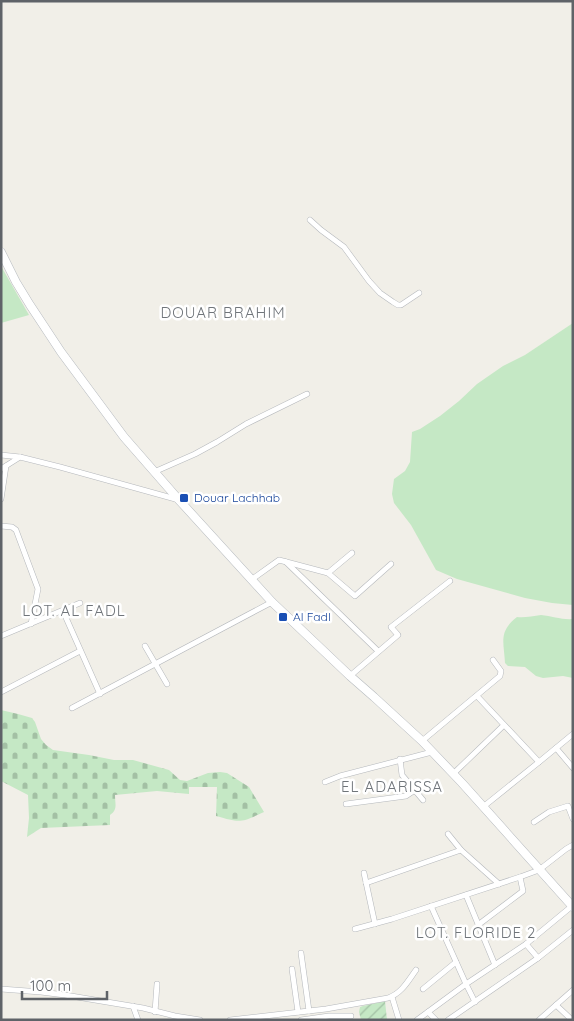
<svg xmlns="http://www.w3.org/2000/svg" width="574" height="1021" font-family="Quicksand,sans-serif">
  <style>
    .grass { fill: #c5e8c5 }
    .cemetery { fill: url(#cemetery-stones) }
    .garden { fill: url(#garden-furrows) }
    .lines { fill: none; stroke-linecap: round; stroke-linejoin: round }
    .street-casing { stroke: #b5b8bc; stroke-width: 6 }
    .secondary-casing { stroke: #b6babf; stroke-width: 9 }
    .street { stroke: #fff; stroke-width: 5 }
    .secondary { stroke: #fff; stroke-width: 8 }
    .transit-dot { fill: #1a4fb4; stroke: #fff; stroke-width: 2 }
    .labels { text-anchor: middle; stroke-width: 5; stroke-linejoin: round; paint-order: stroke }
    .transit-label { font-size: 12px; fill: #164399; stroke: #fff; text-anchor: start }
    .quarter-label { font-size: 15px; letter-spacing: 1px; fill: #70757a; stroke: #fff }
  </style>
  <defs>
    <pattern id="cemetery-stones" width="16" height="16" patternUnits="userSpaceOnUse" patternTransform="scale(1.25)"><rect width="16" height="16" fill="#c5e8c5"/><path d="M2 7V4a2 2 0 0 1 4 0v3zM10 15v-3a2 2 0 0 1 4 0v3z" fill="#a3c0a4"/></pattern>
    <pattern id="garden-furrows" width="10" height="10" patternUnits="userSpaceOnUse" patternTransform="scale(1.25)"><rect width="10" height="10" fill="#c5e8c5"/><path d="M-1 1l2-2M0 10L10 0M9 11l2-2" fill="none" stroke="#a3c0a4"/></pattern>
  </defs>
  <rect width="100%" height="100%" fill="#f1efe8"/>
  <g class="grass">
    <path d="M 1,266 L 29,315 L 1,323 Z"/>
    <path d="M 573,323 L 573,605 L 552,603 L 525,598 L 457,579 L 436,570 L 411,525 L 394,503 L 392,494 L 394,479 L 405,471 L 410,462 L 412,432 L 420,429 L 440,416 L 459,401 L 477,384 L 503,366 L 525,355 Z"/>
    <path d="M 541,615 C 552,616 562,620 573,619 L 573,678 L 563,676 L 543,678 L 536,676 L 525,667 L 508,666 L 505,663 C 504,642 498,632 517,617 C 524,618 533,616 541,615 Z"/>
  </g>
  <path class="cemetery" d="M 1,710 L 18,714 L 32,718 L 35,722 L 41,739 L 46,745 L 53,750 L 89,755 L 114,760 L 133,760 L 169,770 L 180,780 L 187,781 L 208,773 L 220,772 L 227,773 L 249,787 L 264,812 C 240,823 241,823 216,816 L 217,787 L 189,787 L 189,794 L 157,791 L 115,795 C 115,804 118,810 110,815 L 110,825 L 41,828 L 27,837 L 29,818 L 28,795 L 1,781 Z"/>
  <path class="garden" d="M 385,1001 L 387,1020 L 361,1020 L 359,1012 L 360,1007 L 363,1006 Z"/>
  <g class="lines">
    <g class="street-casing">
      <g id="street">
        <path d="M 310,220 L 321,230 L 344,247 L 369,281 L 380,293 L 393,302 L 398,305 L 401,305 L 419,293"/>
        <path d="M 1,455 L 20,457"/>
        <path d="M 1,469 L 20,457 L 60,467 L 179,500"/>
        <path d="M 154,472 L 195,454 L 217,442 L 246,424 L 307,394"/>
        <path d="M 1,499 L 6,466"/>
        <path d="M 1,526 L 12,527 L 16,530 L 38,589 L 31,624"/>
        <path d="M 352,553 L 328,573 L 355,596 L 391,564"/>
        <path d="M 286,562 L 378,651"/>
        <path d="M 251,580 L 279,560 L 328,573"/>
        <path d="M 63,611 L 100,694"/>
        <path d="M 1,636 L 80,603"/>
        <path d="M 145,646 L 167,684"/>
        <path d="M 350,676 L 398,635 L 391,627 L 450,581"/>
        <path d="M 1,692 L 80,651"/>
        <path d="M 477,696 L 539,762"/>
        <path d="M 72,708 L 272,602"/>
        <path d="M 422,741 L 500,676 L 501,671 L 493,660"/>
        <path d="M 556,748 L 573,768"/>
        <path d="M 400,759 L 402,775 L 423,800"/>
        <path d="M 453,774 L 504,725"/>
        <path d="M 325,782 L 340,776 L 432,752"/>
        <path d="M 346,804 L 406,796 L 415,790"/>
        <path d="M 483,807 L 539,762 L 573,734"/>
        <path d="M 534,822 L 549,812 L 568,806 L 573,819"/>
        <path d="M 448,834 L 461,850 L 499,884"/>
        <path d="M 364,873 L 375,924"/>
        <path d="M 366,883 L 461,850"/>
        <path d="M 466,895 L 495,965"/>
        <path d="M 431,906 L 466,984 L 475,1002"/>
        <path d="M 478,925 L 523,891 L 520,877"/>
        <path d="M 355,929 L 392,919 L 520,877 L 539,870 L 566,849 L 573,845"/>
        <path d="M 526,944 L 538,958"/>
        <path d="M 301,953 L 309,1011"/>
        <path d="M 292,969 L 298,1012"/>
        <path d="M 1,989 L 41,992 L 65,995 L 143,1008 L 175,1016 L 200,1020"/>
        <path d="M 423,989 L 456,962"/>
        <path d="M 392,997 L 399,1020"/>
        <path d="M 556,1005 L 572,1020"/>
        <path d="M 133,1006 L 138,1020"/>
        <path d="M 155,1012 L 157,984"/>
        <path d="M 428,1012 L 436,1020"/>
        <path d="M 230,1020 L 326,1009 L 388,998 C 402,993 408,981 416,970"/>
        <path d="M 301,1020 L 329,1016 L 351,1016"/>
        <path d="M 417,1020 L 466,984 L 526,944 L 572,906"/>
        <path d="M 448,1020 L 538,958 L 573,930"/>
        <path d="M 539,1020 L 573,990"/>
      </g>
    </g>
    <g class="secondary-casing">
      <path id="secondary" d="M 1,252 L 16,282 L 30,305 L 61,352 L 124,437 L 179,500 L 272,602 L 350,676 L 374,697 L 422,741 L 462,783 L 573,907"/>
    </g>
    <use href="#street" class="street"/>
    <use href="#secondary" class="secondary"/>
  </g>
  <g class="transit-dot">
    <rect x="179" y="493" width="10" height="10" rx="2.5"/>
    <rect x="278" y="612" width="10" height="10" rx="2.5"/>
  </g>
  <g class="labels">
    <g class="transit-label">
      <text x="194" y="502">Douar Lachhab</text>
      <text x="293" y="621">Al Fadl</text>
    </g>
    <g class="quarter-label">
      <text x="223" y="318">DOUAR BRAHIM</text>
      <text x="74" y="616">LOT. AL FADL</text>
      <text x="392" y="792">EL ADARISSA</text>
      <text x="476" y="938">LOT. FLORIDE 2</text>
    </g>
  </g>
  <rect width="574" height="1021" fill="none" stroke="#5f6368" stroke-width="5"/>
  <path d="M22 991v8h85v-8" fill="none" stroke="#5f6368" stroke-width="2.5"/>
  <text x="30" y="991" font-size="15" fill="#5f6368" stroke="#ffffff" stroke-width="4" paint-order="stroke">100 m</text>
</svg>
